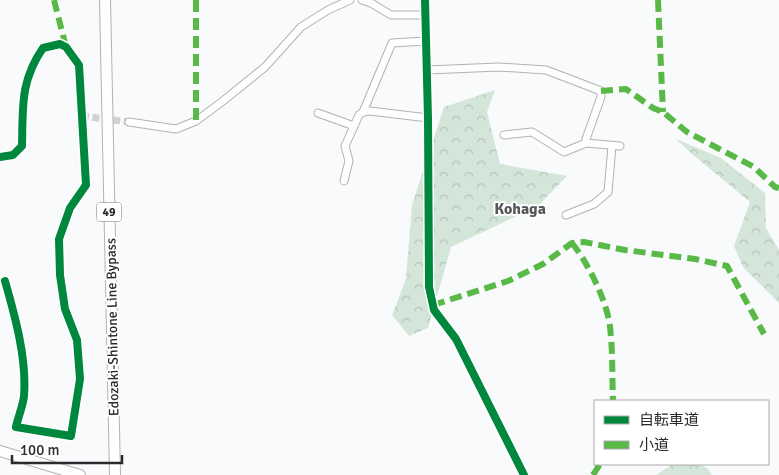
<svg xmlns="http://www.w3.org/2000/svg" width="779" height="475" font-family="Signika,'Noto Sans JP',sans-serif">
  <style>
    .forest { fill: url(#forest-crowns) }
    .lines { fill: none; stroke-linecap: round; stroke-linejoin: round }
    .street-tunnel { stroke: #d0d1d2; stroke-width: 7; stroke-dasharray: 7 3.5; stroke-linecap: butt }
    .street-casing { stroke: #b1b2b3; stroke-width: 9 }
    .secondary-casing { stroke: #b1b2b3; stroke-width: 12 }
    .primary-casing { stroke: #b1b2b3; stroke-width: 12 }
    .street { stroke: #fefeff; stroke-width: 7 }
    .secondary { stroke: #fefeff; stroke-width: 10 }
    .primary { stroke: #fefeff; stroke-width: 10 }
    .quiet { stroke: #58b947; stroke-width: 6; stroke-dasharray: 12 6; stroke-linecap: butt }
    .cycleway-casing { stroke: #fff; stroke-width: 11 }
    .cycleway { stroke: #00873e; stroke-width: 8 }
    .labels { text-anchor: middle; stroke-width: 4; stroke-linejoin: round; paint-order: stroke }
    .shield { fill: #fff; stroke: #6a6b6b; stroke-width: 1 }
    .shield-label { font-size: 12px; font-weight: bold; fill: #2a2b2c }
    .street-label { font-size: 14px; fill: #2a2b2c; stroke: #fff }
    .quarter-label { font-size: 16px; font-weight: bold; fill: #565759; stroke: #fff }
  </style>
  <defs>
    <pattern id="forest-crowns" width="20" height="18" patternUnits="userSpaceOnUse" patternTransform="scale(1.25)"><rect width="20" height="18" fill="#d4e5d9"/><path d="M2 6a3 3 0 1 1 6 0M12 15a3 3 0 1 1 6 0" fill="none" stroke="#b6c5ba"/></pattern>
  </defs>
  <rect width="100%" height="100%" fill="#f9fafc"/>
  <g class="forest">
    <path d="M 495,90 L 487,112 L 500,164 L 567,176 L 538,206 L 451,247 L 428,328 L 409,336 L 392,315 L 406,279 L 412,205 L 444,107 Z"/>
    <path d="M 676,139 L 721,158 L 765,193 L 766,228 L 779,250 L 779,303 L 743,267 L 734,246 L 750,202 L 692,154 Z"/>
    <path d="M 673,464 C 686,464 705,460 712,475 L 656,475 Z"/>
  </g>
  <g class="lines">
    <path class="street-tunnel" d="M 82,116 L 129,122"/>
    <g class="street-casing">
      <g id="street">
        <path d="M 362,0 L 371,3 L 391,15 L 425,15"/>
        <path d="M 425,0 L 428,118 L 429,287 L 434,310 L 456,339 L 524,475"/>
        <path d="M 427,70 L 499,67 L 546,70 L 601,91 L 601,97 L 586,139 L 586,143 L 620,146"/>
        <path d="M 363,112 L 392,43 L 426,41"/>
        <path d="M 318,113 L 354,126"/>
        <path d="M 129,122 L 176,129 L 196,121 L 223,101 L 265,67 L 301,27 L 328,10 L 350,0"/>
        <path d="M 504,135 L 532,132 L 564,152 L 586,143"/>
        <path d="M 0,157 L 13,155 L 22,146 C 23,108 20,81 43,48 L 60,44 L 66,47 L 79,65 L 86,185 L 70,208 L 59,239 L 60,275 L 65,309 L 77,340 L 80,379 L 71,436 L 16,427 C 18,417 23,406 24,396 C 27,359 15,316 5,281"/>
        <path d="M 344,181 L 349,161 L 345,146 L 359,115 L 363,112 L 370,111 L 428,118"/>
        <path d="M 566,215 L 594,204 L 608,192 L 612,146"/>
      </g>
    </g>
    <g class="secondary-casing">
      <path id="secondary" d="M 0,451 L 80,475"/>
    </g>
    <g class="primary-casing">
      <path id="primary" d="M 105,0 L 115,475"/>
    </g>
    <use href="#street" class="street"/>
    <use href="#secondary" class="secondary"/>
    <use href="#primary" class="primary"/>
    <g class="quiet">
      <path d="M 54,0 L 66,47"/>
      <path d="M 196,0 L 196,121"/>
      <path d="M 658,0 L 663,112"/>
      <path d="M 601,91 L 626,89 L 653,108 L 663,112 L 687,132 L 754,167 L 775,187 L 779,188"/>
      <path d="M 572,243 C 588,263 607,301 610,327 C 613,352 612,377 613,401"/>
      <path d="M 433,305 L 508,281 L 543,264 L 572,243 L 584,242 L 625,250 L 695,259 L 727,266 L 764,334"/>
      <path d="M 593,475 L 600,464"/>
    </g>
    <g class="cycleway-casing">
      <g id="cycleway">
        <path d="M 425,0 L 428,118 L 429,287 L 434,310 L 456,339 L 524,475"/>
        <path d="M 0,157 L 13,155 L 22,146 C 23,108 20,81 43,48 L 60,44 L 66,47 L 79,65 L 86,185 L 70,208 L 59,239 L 60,275 L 65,309 L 77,340 L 80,379 L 71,436 L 16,427 C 18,417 23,406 24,396 C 27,359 15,316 5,281"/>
      </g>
    </g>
    <use href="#cycleway" class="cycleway"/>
  </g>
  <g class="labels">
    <rect class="shield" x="96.5" y="202.5" width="25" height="19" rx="4"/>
    <g class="shield-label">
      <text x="109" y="216">49</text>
    </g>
    <g class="street-label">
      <text transform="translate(112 327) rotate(-91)" y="5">Edozaki-Shintone Line Bypass</text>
    </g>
    <g class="quarter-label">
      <text x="520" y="214">Kohaga</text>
    </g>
  </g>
  <rect x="594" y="400" width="175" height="65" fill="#ffffff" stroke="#aaaaab"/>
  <rect x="604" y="416" width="25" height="8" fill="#00873e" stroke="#aaaaab"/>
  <text x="639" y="425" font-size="15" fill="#2a2b2c">自転車道</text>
  <rect x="604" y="441" width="25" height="8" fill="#58b947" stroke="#aaaaab"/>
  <text x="639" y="450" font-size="15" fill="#2a2b2c">小道</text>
  <path d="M12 455v8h110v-8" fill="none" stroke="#2a2b2c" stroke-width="2.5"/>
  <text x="20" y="455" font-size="15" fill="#2a2b2c" stroke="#ffffff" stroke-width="4" paint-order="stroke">100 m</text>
</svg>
